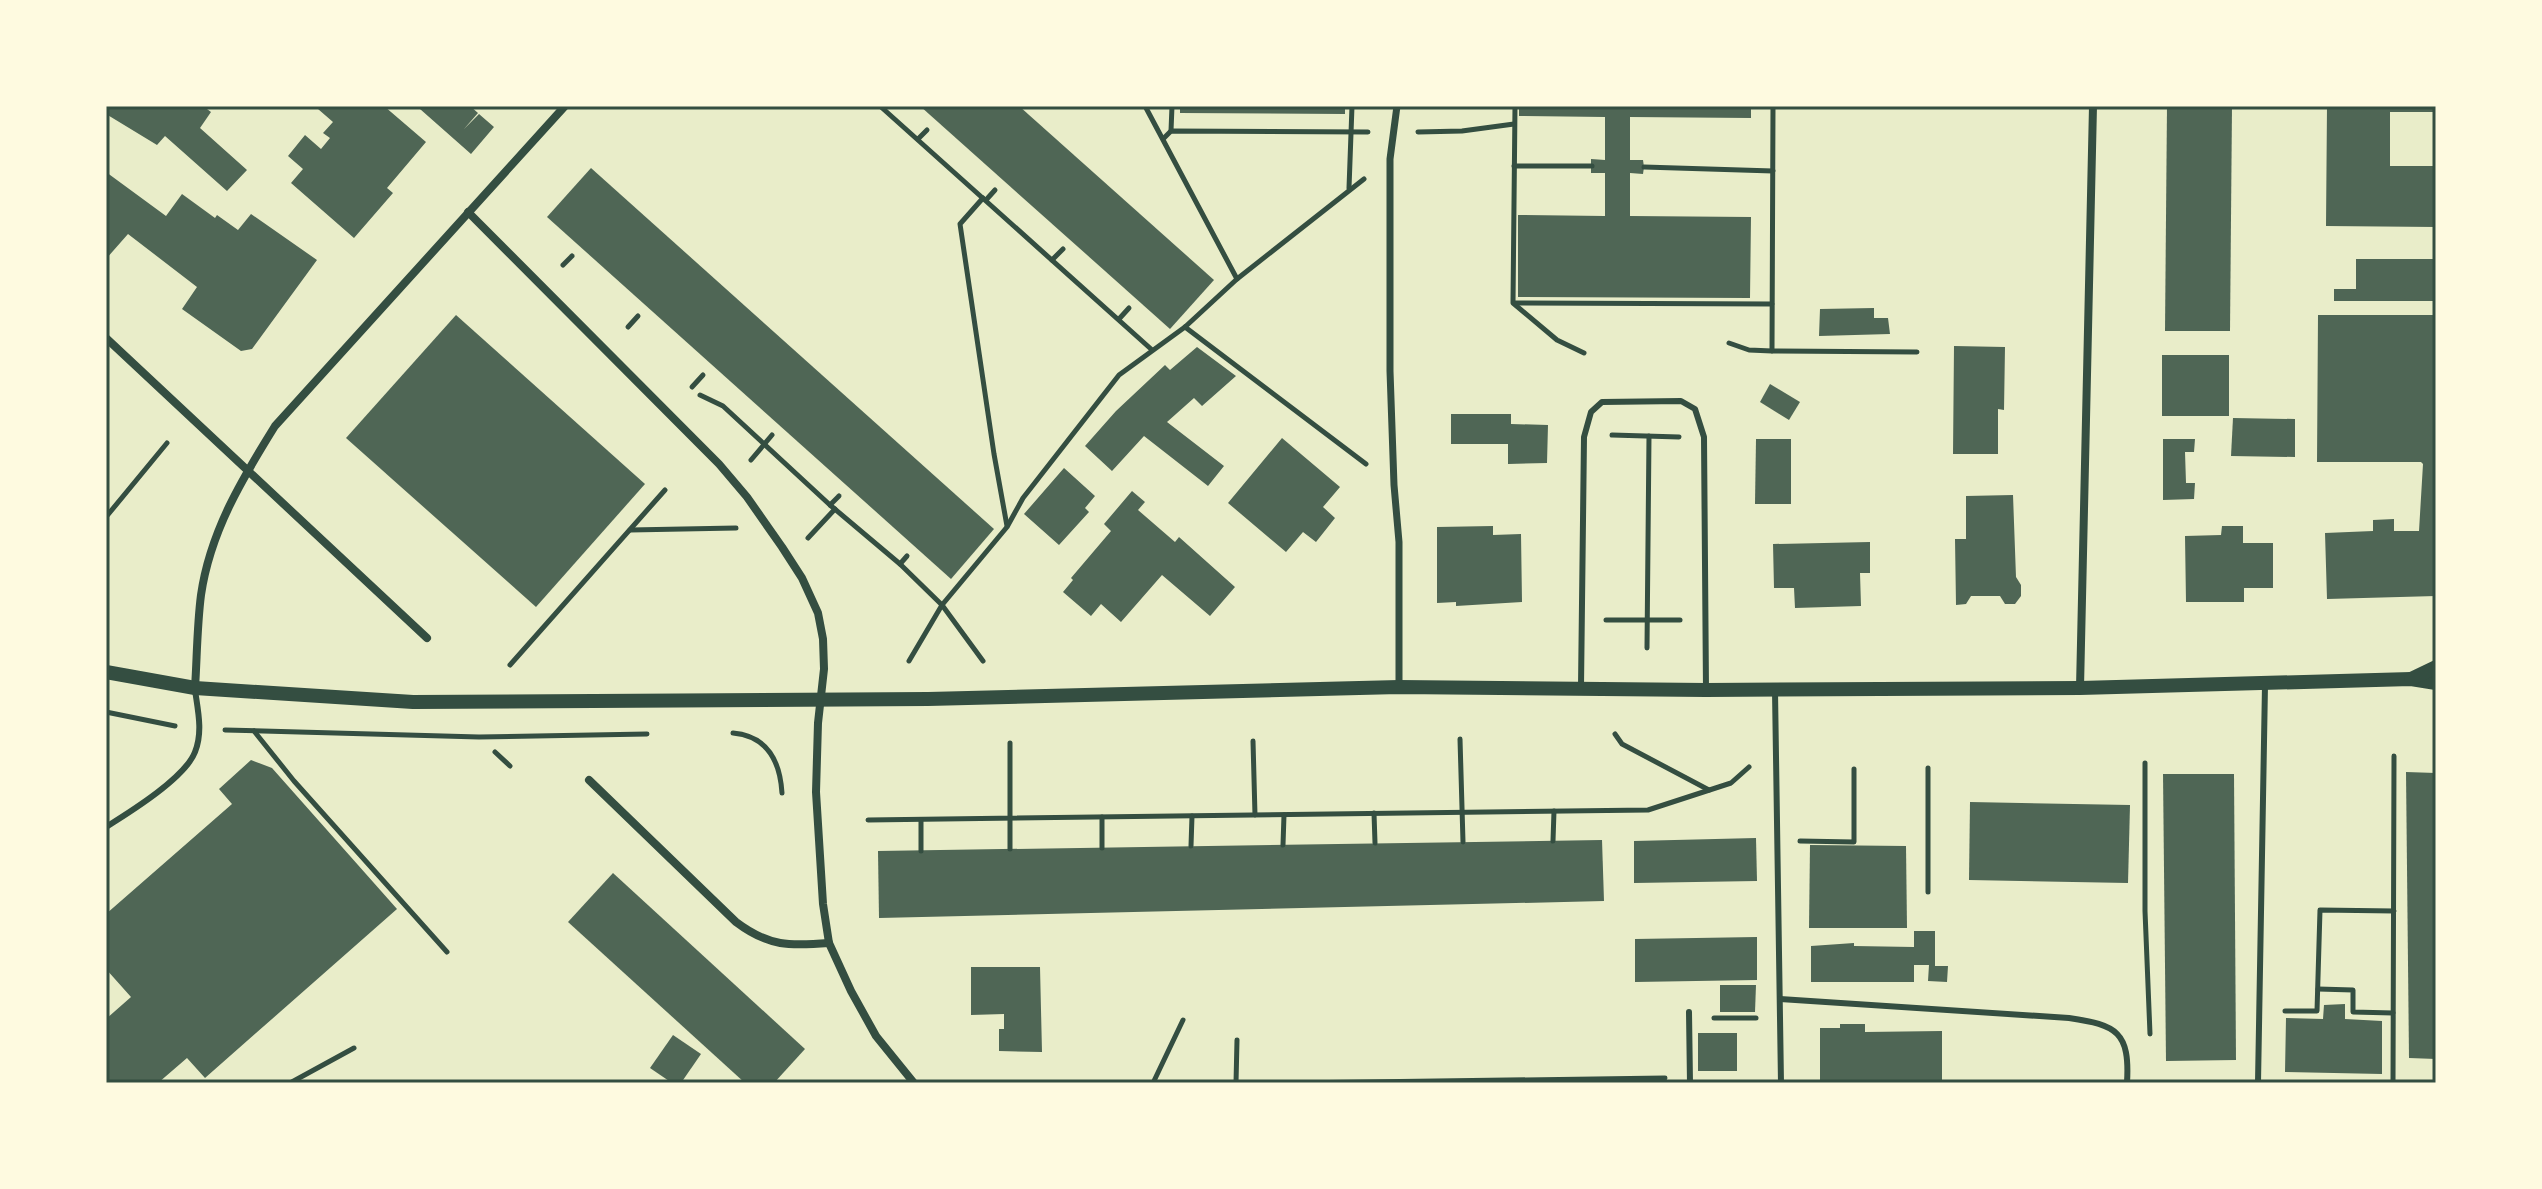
<svg xmlns="http://www.w3.org/2000/svg" width="2542" height="1189" font-family="Poppins,sans-serif">
  <style>
    .building { fill: #4f6655 }
    .lines { fill: none; stroke-linecap: round; stroke-linejoin: round }
    .path { stroke: #344e41; stroke-width: 5 }
    .service { stroke: #344e41; stroke-width: 6 }
    .pedestrian { stroke: #344e41; stroke-width: 7 }
    .minor { stroke: #344e41; stroke-width: 8 }
    .tertiary { stroke: #344e41; stroke-width: 14 }
    .neatline { fill: none; stroke: #344e41; stroke-width: 3 }
  </style>
  <rect width="100%" height="100%" fill="#e9edc9"/>
  <g class="building">
    <path d="M 106,106 L 203,106 L 211,112 L 200,128 L 247,170 L 227,191 L 165,136 L 157,145 L 106,114 Z"/>
    <path d="M 320,106 L 384,106 L 426,142 L 387,188 L 393,193 L 354,238 L 291,183 L 303,169 L 288,156 L 305,135 L 321,149 L 330,138 L 323,133 L 333,122 L 318,109 Z"/>
    <path d="M 423,106 L 470,106 L 478,113 L 464,129 L 479,114 L 494,127 L 471,154 L 420,109 Z"/>
    <path d="M 920,106 L 1019,106 L 1214,280 L 1170,329 Z"/>
    <path d="M 1180,106 L 1345,106 L 1345,114 L 1180,113 Z"/>
    <path d="M 1519,106 L 1751,106 L 1751,118 L 1630,117 L 1630,160 L 1643,160 L 1644,167 L 1643,174 L 1630,173 L 1630,216 L 1751,217 L 1750,298 L 1518,297 L 1518,215 L 1605,216 L 1605,173 L 1591,173 L 1591,159 L 1605,160 L 1605,117 L 1519,116 Z"/>
    <path d="M 2167,106 L 2232,106 L 2230,331 L 2165,331 Z"/>
    <path d="M 2327,106 L 2436,106 L 2436,112 L 2390,112 L 2390,166 L 2436,166 L 2436,227 L 2326,226 Z"/>
    <path d="M 591,168 L 994,529 L 951,579 L 547,217 Z"/>
    <path d="M 106,172 L 166,216 L 182,194 L 215,218 L 217,215 L 238,230 L 251,214 L 317,260 L 252,349 L 241,351 L 182,309 L 197,287 L 128,234 L 106,259 Z"/>
    <path d="M 2356,259 L 2436,259 L 2436,301 L 2334,301 L 2334,289 L 2356,289 Z"/>
    <path d="M 1874,308 L 1874,318 L 1888,318 L 1890,334 L 1819,336 L 1820,309 Z"/>
    <path d="M 456,315 L 645,484 L 536,607 L 346,438 Z"/>
    <path d="M 2318,315 L 2436,315 L 2436,596 L 2327,599 L 2325,533 L 2373,531 L 2373,520 L 2394,519 L 2394,531 L 2419,531 L 2423,464 L 2421,462 L 2317,462 Z"/>
    <path d="M 1954,346 L 2005,347 L 2004,410 L 1998,409 L 1998,454 L 1953,454 Z"/>
    <path d="M 1197,347 L 1236,376 L 1202,406 L 1194,398 L 1167,422 L 1224,466 L 1208,486 L 1144,436 L 1112,471 L 1085,446 L 1116,411 L 1165,365 L 1170,370 Z"/>
    <rect x="2162" y="355" width="67" height="61"/>
    <path d="M 1770,384 L 1800,402 L 1789,420 L 1760,402 Z"/>
    <path d="M 1451,414 L 1511,414 L 1511,424 L 1548,425 L 1547,463 L 1508,464 L 1508,444 L 1451,444 Z"/>
    <path d="M 2233,418 L 2295,419 L 2295,457 L 2231,456 Z"/>
    <path d="M 1282,438 L 1340,487 L 1323,507 L 1335,518 L 1316,542 L 1303,532 L 1286,552 L 1228,503 Z"/>
    <path d="M 1756,439 L 1791,439 L 1791,504 L 1755,504 Z"/>
    <path d="M 2163,439 L 2195,439 L 2194,452 L 2185,452 L 2186,483 L 2195,483 L 2194,499 L 2163,500 Z"/>
    <path d="M 1064,468 L 1095,496 L 1085,508 L 1089,512 L 1059,545 L 1024,514 Z"/>
    <path d="M 1132,491 L 1145,502 L 1138,510 L 1175,542 L 1179,537 L 1235,587 L 1210,616 L 1162,575 L 1121,622 L 1101,604 L 1091,616 L 1063,592 L 1073,580 L 1071,578 L 1111,531 L 1104,524 Z"/>
    <path d="M 2013,495 L 2016,577 L 2021,585 L 2021,596 L 2015,604 L 2005,604 L 2000,596 L 1971,596 L 1966,604 L 1956,605 L 1955,539 L 1966,539 L 1966,496 Z"/>
    <path d="M 1493,526 L 1493,535 L 1521,534 L 1522,602 L 1456,606 L 1456,602 L 1437,603 L 1437,527 Z"/>
    <path d="M 2222,526 L 2243,526 L 2243,543 L 2273,543 L 2273,588 L 2244,588 L 2244,602 L 2186,602 L 2185,536 L 2221,535 Z"/>
    <path d="M 1870,542 L 1870,573 L 1860,573 L 1861,606 L 1795,608 L 1794,588 L 1774,588 L 1773,544 Z"/>
    <path d="M 251,760 L 272,768 L 397,909 L 205,1078 L 187,1058 L 158,1083 L 106,1083 L 106,1019 L 131,997 L 106,969 L 106,914 L 232,804 L 219,789 Z"/>
    <path d="M 2406,772 L 2436,773 L 2436,1059 L 2409,1058 Z"/>
    <path d="M 2163,774 L 2234,774 L 2236,1060 L 2166,1061 Z"/>
    <path d="M 1970,802 L 2130,805 L 2128,883 L 1969,880 Z"/>
    <path d="M 1756,838 L 1757,881 L 1634,883 L 1634,841 Z"/>
    <path d="M 1602,840 L 1604,901 L 879,918 L 878,851 Z"/>
    <path d="M 1810,845 L 1906,846 L 1907,928 L 1809,928 Z"/>
    <path d="M 613,873 L 805,1049 L 774,1083 L 745,1083 L 568,922 Z"/>
    <path d="M 1914,931 L 1935,931 L 1935,966 L 1948,966 L 1947,982 L 1928,981 L 1929,965 L 1914,965 L 1914,982 L 1811,982 L 1811,946 L 1854,943 L 1854,946 L 1914,947 Z"/>
    <path d="M 1757,937 L 1757,980 L 1635,982 L 1635,939 Z"/>
    <path d="M 971,967 L 1040,967 L 1042,1052 L 999,1051 L 999,1029 L 1004,1029 L 1004,1014 L 971,1015 Z"/>
    <path d="M 1720,985 L 1756,985 L 1755,1012 L 1720,1012 Z"/>
    <path d="M 2345,1004 L 2345,1019 L 2382,1021 L 2382,1074 L 2285,1072 L 2286,1018 L 2323,1019 L 2324,1005 Z"/>
    <path d="M 1840,1024 L 1865,1024 L 1865,1032 L 1942,1031 L 1942,1083 L 1820,1083 L 1820,1028 L 1840,1028 Z"/>
    <rect x="1698" y="1033" width="39" height="38"/>
    <path d="M 673,1035 L 701,1054 L 681,1083 L 672,1083 L 650,1068 Z"/>
  </g>
  <g class="lines">
    <g class="path">
      <path d="M 880,106 L 1151,349"/>
      <path d="M 1145,106 L 1237,279"/>
      <path d="M 1515,106 L 1513,303 L 1557,340 L 1584,353"/>
      <path d="M 1171,131 L 1172,106"/>
      <path d="M 1418,132 L 1462,131 L 1514,124"/>
      <path d="M 1164,138 L 1171,131 L 1368,132"/>
      <path d="M 918,139 L 927,130"/>
      <path d="M 1514,166 L 1592,166"/>
      <path d="M 1644,167 L 1773,171"/>
      <path d="M 1349,188 L 1352,106"/>
      <path d="M 983,198 L 960,224 L 994,454 L 1007,526"/>
      <path d="M 986,200 L 995,190"/>
      <path d="M 1052,260 L 1063,249"/>
      <path d="M 563,265 L 572,256"/>
      <path d="M 1514,303 L 1772,304"/>
      <path d="M 1119,319 L 1129,308"/>
      <path d="M 628,327 L 638,316"/>
      <path d="M 1185,327 L 1366,464"/>
      <path d="M 1729,343 L 1749,350 L 1772,351 L 1917,352"/>
      <path d="M 1772,351 L 1773,106"/>
      <path d="M 692,387 L 703,375"/>
      <path d="M 700,395 L 723,406 L 830,505 L 900,564 L 942,605 L 983,661"/>
      <path d="M 1612,435 L 1679,437"/>
      <path d="M 751,460 L 772,435"/>
      <path d="M 830,505 L 839,496"/>
      <path d="M 106,517 L 167,443"/>
      <path d="M 630,530 L 736,528"/>
      <path d="M 808,538 L 835,509"/>
      <path d="M 900,564 L 907,556"/>
      <path d="M 1606,620 L 1680,620"/>
      <path d="M 1647,648 L 1649,436"/>
      <path d="M 909,661 L 942,605 L 1007,527 L 1023,498 L 1119,375 L 1185,327 L 1237,279 L 1364,179"/>
      <path d="M 510,665 L 665,490"/>
      <path d="M 106,712 L 175,726"/>
      <path d="M 225,730 L 479,737 L 647,734"/>
      <path d="M 254,731 L 294,781 L 447,952"/>
      <path d="M 733,733 C 767,736 780,761 782,793"/>
      <path d="M 1615,734 L 1622,744 L 1709,790"/>
      <path d="M 1460,739 L 1463,842"/>
      <path d="M 1253,741 L 1255,815"/>
      <path d="M 1010,743 L 1010,849"/>
      <path d="M 495,752 L 510,766"/>
      <path d="M 2145,763 L 2145,911 L 2150,1034"/>
      <path d="M 1374,813 L 1375,843"/>
      <path d="M 1102,817 L 1102,848"/>
      <path d="M 868,820 L 1648,810 L 1731,783 L 1749,767"/>
      <path d="M 1553,841 L 1554,811"/>
      <path d="M 1800,841 L 1854,842 L 1854,769"/>
      <path d="M 1283,845 L 1284,815"/>
      <path d="M 1191,846 L 1192,816"/>
      <path d="M 921,851 L 921,820"/>
      <path d="M 1928,892 L 1928,768"/>
      <path d="M 2318,989 L 2353,990 L 2353,1012 L 2393,1013"/>
      <path d="M 2285,1011 L 2317,1011 L 2320,910 L 2394,911"/>
      <path d="M 1714,1018 L 1756,1018"/>
      <path d="M 290,1083 L 354,1048"/>
      <path d="M 1153,1083 L 1183,1020"/>
      <path d="M 1236,1083 L 1237,1040"/>
      <path d="M 1292,1083 L 1665,1078"/>
      <path d="M 2393,1083 L 2394,756"/>
    </g>
    <g class="service">
      <path d="M 1581,687 L 1584,437 L 1591,412 L 1602,402 L 1681,401 L 1695,409 L 1704,437 L 1706,690"/>
      <path d="M 1775,691 L 1781,1083"/>
      <path d="M 106,827 C 130,812 185,778 195,752 C 203,732 198,711 195,690"/>
      <path d="M 1780,999 L 2069,1018 C 2117,1025 2130,1032 2127,1083"/>
      <path d="M 1689,1012 L 1690,1083"/>
      <path d="M 2258,1083 L 2265,685"/>
    </g>
    <path class="pedestrian" d="M 1397,106 L 1390,159 L 1390,371 L 1394,485 L 1399,542 L 1399,687"/>
    <g class="minor">
      <path d="M 468,212 L 719,464 L 747,497 L 782,547 L 802,578 L 818,613 L 823,639 L 824,669 L 818,723 L 816,792 L 823,904 L 829,943 L 851,991 L 876,1036 L 914,1083"/>
      <path d="M 106,338 L 427,638"/>
      <path d="M 195,688 C 197,658 197,626 201,595 C 210,532 242,479 275,426 L 565,106"/>
      <path d="M 2080,688 L 2093,106"/>
      <path d="M 589,780 L 736,922 C 769,947 790,946 829,943"/>
    </g>
    <g class="tertiary">
      <path d="M 106,672 L 195,688 L 413,702 L 928,699 L 1399,687 L 1706,690 L 2080,688 L 2411,679 L 2436,683"/>
      <path d="M 2411,679 L 2436,667"/>
    </g>
  </g>
  <rect width="2542" height="1189" fill="none" stroke="#fefae0" stroke-width="216"/>
  <rect x="108" y="108" width="2326" height="973" class="neatline"/>
</svg>
